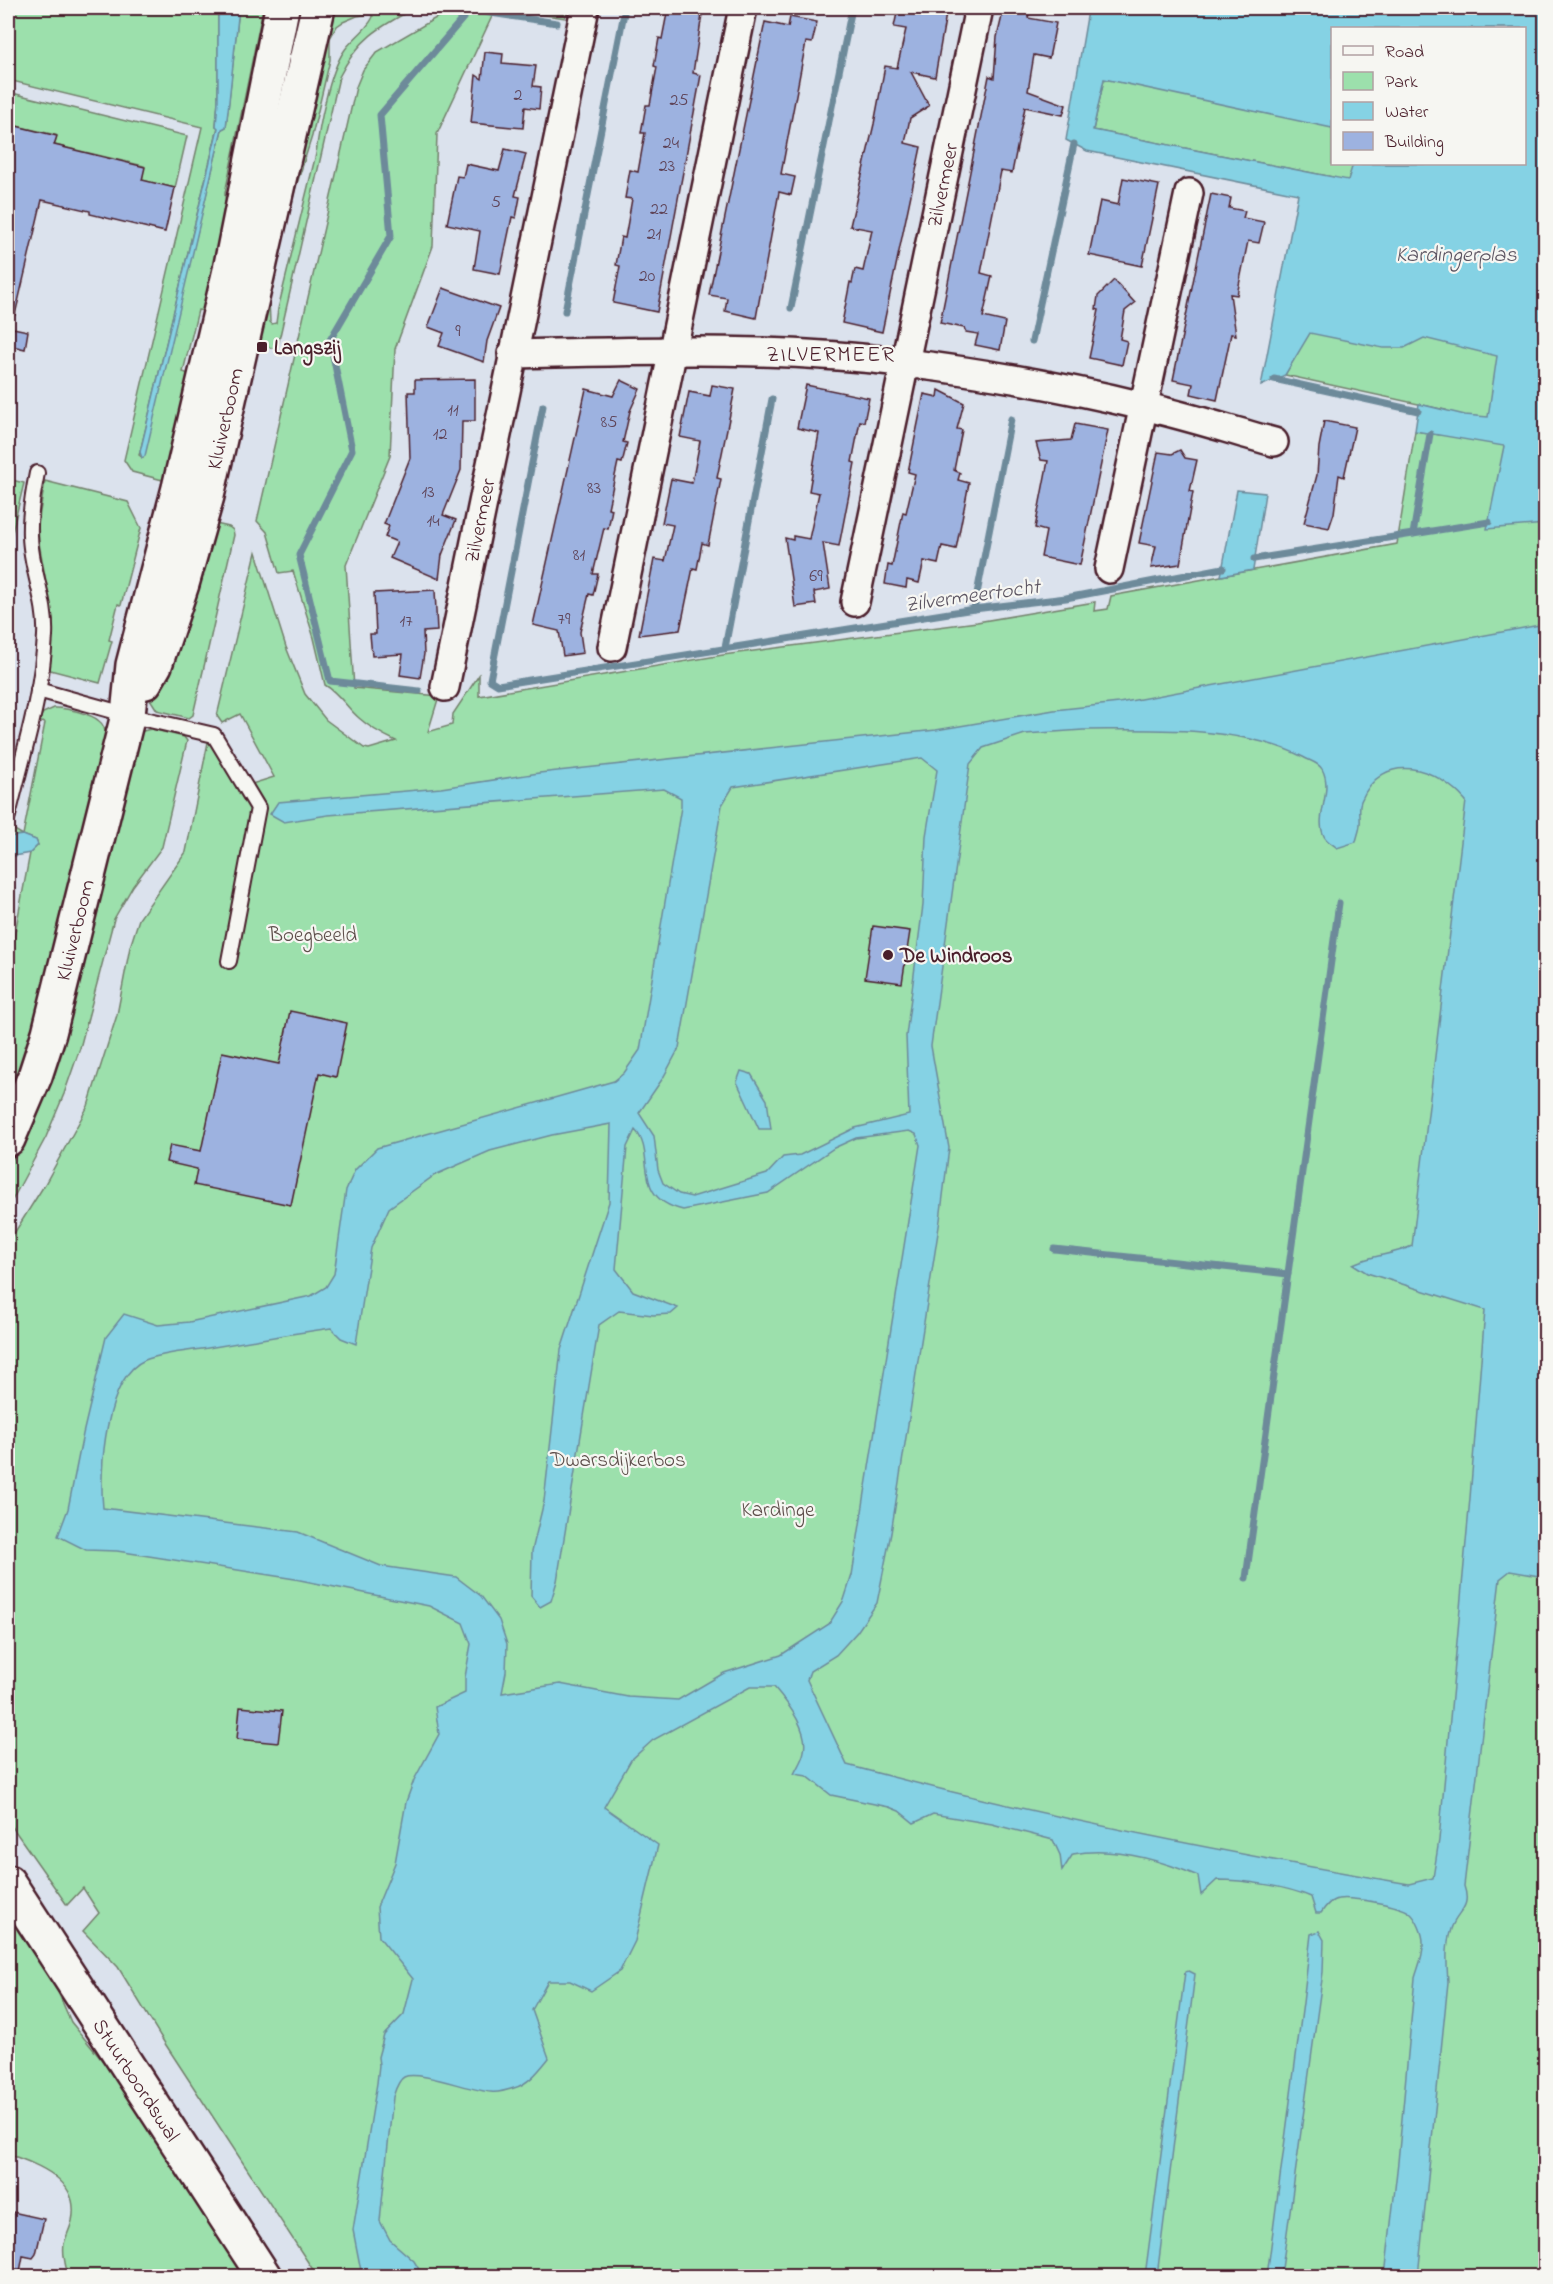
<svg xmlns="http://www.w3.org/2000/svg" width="1553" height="2284" font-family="'Indie Flower',sans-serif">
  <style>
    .green { fill: #9ce0ac; stroke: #73806c; stroke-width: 1.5; fill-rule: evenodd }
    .water { fill: #85d2e4; stroke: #6d8a9a; stroke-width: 1.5; fill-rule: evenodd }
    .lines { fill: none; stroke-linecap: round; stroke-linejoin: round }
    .stream { stroke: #6d8a9a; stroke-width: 7 }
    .building { fill: #9db2e0; stroke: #4a1f2b; stroke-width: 1.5 }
    .lane-casing { stroke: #4a1f2b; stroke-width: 18 }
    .street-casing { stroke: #4a1f2b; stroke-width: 32 }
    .secondary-casing { stroke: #4a1f2b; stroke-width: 38 }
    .lane { stroke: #f6f6f2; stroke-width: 14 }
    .street { stroke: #f6f6f2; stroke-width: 27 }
    .secondary { stroke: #f6f6f2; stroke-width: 33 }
    .poi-dot { fill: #4a1f2b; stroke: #f6f6f2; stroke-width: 2 }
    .labels { text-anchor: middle; stroke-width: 4.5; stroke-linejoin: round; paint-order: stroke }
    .number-label { font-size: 18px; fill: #5f4458 }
    .street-label { font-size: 21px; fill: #4a1f2b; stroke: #f6f6f2 }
    .poi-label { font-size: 21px; font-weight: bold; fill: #4a1f2b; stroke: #f6f6f2; text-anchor: start }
    .park-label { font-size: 21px; fill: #5e4f4b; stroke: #f6f6f2 }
    .water-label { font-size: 22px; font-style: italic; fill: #5c5562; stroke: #f6f6f2 }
    .neighbourhood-label { font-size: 22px; letter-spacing: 1.5px; fill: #4a1f2b; stroke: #f6f6f2 }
  </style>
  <rect width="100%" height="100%" fill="#dbe2ed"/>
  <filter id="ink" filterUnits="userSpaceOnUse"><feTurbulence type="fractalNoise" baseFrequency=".0167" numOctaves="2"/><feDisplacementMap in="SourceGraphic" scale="12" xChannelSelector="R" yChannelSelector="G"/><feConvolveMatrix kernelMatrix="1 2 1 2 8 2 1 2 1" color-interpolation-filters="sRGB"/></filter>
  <g filter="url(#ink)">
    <g class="green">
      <path d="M 8,8 L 218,8 L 218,100 L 216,126 L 218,127 L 140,452 L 139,455 L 143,458 L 222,129 L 226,127 L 239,8 L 263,8 L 225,193 L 226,254 L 205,311 L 198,310 L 183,372 L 189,374 L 174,483 L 132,472 L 124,460 L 202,127 L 8,80 Z"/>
      <path d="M 325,8 L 415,8 C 379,27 358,39 339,77 L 277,349 L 259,345 L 261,305 ZM 370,14 L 373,16 C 372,25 350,41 344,51 C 329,73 319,127 316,154 L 278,309 L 276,323 L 272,324 L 270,322 L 269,299 L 295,190 L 312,136 L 330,60 L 330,38 L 337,26 L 343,22 L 357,16 Z"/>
      <path d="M 453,8 L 567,8 L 565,18 L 496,8 L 437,134 L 433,246 L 395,349 L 390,456 L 346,565 L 354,688 L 439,696 L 428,732 L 452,725 L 453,714 L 479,675 L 479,696 L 723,655 L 977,622 L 1095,602 L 1094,611 L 1108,609 L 1111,596 L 1397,544 L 1415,431 L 1440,435 L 1446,410 L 1285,375 L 1298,352 L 1333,177 L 1093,130 L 1104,79 L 1108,80 L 1117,8 L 1545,8 L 1545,2276 L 317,2276 L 164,2042 L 118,1967 L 83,1931 L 99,1913 L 83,1888 L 67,1905 L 8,1821 L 8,1243 L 45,1184 L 88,1106 L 117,1015 L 130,947 L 139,919 L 186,852 L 208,742 L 222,753 L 242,787 L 274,777 L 240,714 L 222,723 L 217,716 L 256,552 L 286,647 L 305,694 L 326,720 L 364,748 L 369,749 L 396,741 C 383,735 370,728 359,718 C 347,708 339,693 325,685 L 314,638 L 293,571 L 279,573 L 267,532 L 257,521 L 356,87 L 363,70 L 377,52 ZM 1332,28 L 1524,28 L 1524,164 L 1332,164 Z"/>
      <path d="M 8,92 L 187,136 L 175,188 L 142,180 L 144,166 L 55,145 L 56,135 L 8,124 Z"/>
      <path d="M 8,479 L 24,483 L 8,549 Z"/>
      <path d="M 45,481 L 128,502 L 141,528 L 121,605 L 118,604 L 109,640 L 112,641 L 100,683 L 50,670 L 53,620 L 39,543 L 38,524 Z"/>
      <path d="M 207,522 L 229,527 L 233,530 L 234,535 L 193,715 L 189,718 L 157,710 L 150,699 Z"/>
      <path d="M 54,708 C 64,707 92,714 99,721 C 105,725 105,732 106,738 L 80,837 L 33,1035 L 8,1103 L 8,970 L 30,853 L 38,845 L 36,840 L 23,835 L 8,837 L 8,826 L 23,835 L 45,723 L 38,721 L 43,713 Z"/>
      <path d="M 151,729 L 184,737 L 187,741 L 162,847 L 133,886 L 114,919 L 80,1048 L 64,1094 L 46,1137 L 8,1208 L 8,1168 L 29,1126 L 138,737 L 143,731 Z"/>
      <path d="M 8,1911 L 52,1978 L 71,2022 L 114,2075 L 246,2276 L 68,2276 C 66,2266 62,2255 64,2244 C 66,2236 70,2229 72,2221 C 81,2180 39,2165 8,2154 Z"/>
    </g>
    <g class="water">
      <path d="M 218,8 L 239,8 L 228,111 L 226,127 L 222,129 L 145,456 L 142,458 L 140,452 L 218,128 L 216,126 L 218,100 Z"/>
      <path d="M 1077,8 L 1545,8 L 1545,524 L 1487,529 L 1504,446 L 1415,431 L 1419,404 L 1465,415 L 1488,417 L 1497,356 L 1424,338 L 1404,348 L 1383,348 L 1310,333 L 1285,375 L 1261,386 L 1298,194 L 1087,151 L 1066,140 L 1088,11 ZM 1332,28 L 1524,28 L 1524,164 L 1353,164 L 1348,180 L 1093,130 L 1104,79 L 1332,128 Z"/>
      <path d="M 1237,490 L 1265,493 L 1253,570 L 1221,576 Z"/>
      <path d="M 1545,624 L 1545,1577 L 1510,1571 L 1500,1579 L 1464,1886 C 1472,1909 1457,1911 1451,1929 C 1445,1947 1447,1965 1448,1982 L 1418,2276 L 1385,2276 L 1398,2162 L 1415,1978 C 1418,1967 1424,1955 1423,1942 C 1423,1934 1417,1919 1410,1913 C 1401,1905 1351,1897 1338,1899 C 1330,1900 1325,1907 1321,1913 L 1316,1913 L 1311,1897 C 1286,1886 1244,1880 1217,1880 L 1201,1895 L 1198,1876 C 1160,1860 1115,1846 1073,1854 L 1062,1871 L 1060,1855 L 1053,1840 L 992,1824 L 933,1814 L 914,1823 L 899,1811 L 889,1807 L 831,1795 L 807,1776 L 794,1774 C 797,1767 803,1759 804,1751 C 809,1730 787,1702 774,1687 L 750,1687 L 653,1740 L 631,1760 L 604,1807 L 658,1845 L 635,1941 L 620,1971 L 591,1991 L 570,1981 L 548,1981 L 532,2010 L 549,2058 C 540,2069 529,2084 514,2088 C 508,2090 498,2093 491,2092 C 471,2091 419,2070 404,2077 C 398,2080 395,2091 393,2097 L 380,2221 L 390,2240 L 414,2261 L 423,2276 L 362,2276 L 353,2230 L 377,2083 L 379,2065 L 378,2057 L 384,2035 L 404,2014 L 413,1979 L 379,1937 L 377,1907 L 395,1863 L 406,1802 L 414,1780 L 439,1734 L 435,1707 L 465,1693 L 465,1677 L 471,1644 L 463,1623 L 429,1606 L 295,1579 L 117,1551 L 86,1550 L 58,1536 L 68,1509 L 83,1434 L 106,1337 L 124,1314 L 158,1325 L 189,1322 L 311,1296 L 326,1287 L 334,1274 L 346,1190 L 355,1170 L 377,1148 L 614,1081 L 624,1073 L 640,1050 L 681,807 L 681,798 L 664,789 L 328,815 L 284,822 L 270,814 L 278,802 L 441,788 L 539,773 L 936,730 L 1054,710 L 1119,703 ZM 1083,730 C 1152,730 1241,725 1303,757 C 1310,761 1319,763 1322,769 C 1334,791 1314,816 1324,836 C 1326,841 1333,844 1337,848 L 1356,842 C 1357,836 1360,830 1360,824 C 1361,817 1358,808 1361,801 C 1383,749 1437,767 1466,801 L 1412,1246 C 1393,1255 1372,1255 1353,1264 L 1367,1273 L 1485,1310 L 1470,1498 L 1439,1840 L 1433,1878 L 1409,1884 C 1220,1852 1032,1815 847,1765 L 807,1680 L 810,1671 L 836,1655 L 857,1632 L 877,1603 L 891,1533 L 940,1220 L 949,1148 L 931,1046 L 970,764 L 983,748 L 1025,734 ZM 922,758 L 937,770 L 926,836 L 923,905 L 906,1036 L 909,1115 L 855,1128 L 800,1155 L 783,1157 L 767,1174 L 692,1197 L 679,1194 L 663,1183 L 658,1170 L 654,1136 L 639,1113 L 663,1078 L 679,1048 L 722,805 L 733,787 ZM 611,1124 L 609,1202 L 561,1350 L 544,1501 L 532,1551 L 531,1596 L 540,1607 L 551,1601 L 557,1581 L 599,1325 L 619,1311 L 653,1315 L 671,1314 L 678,1308 L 633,1291 L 616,1269 L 627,1147 L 635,1130 C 657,1153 630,1198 683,1210 L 768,1193 L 834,1148 L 856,1138 L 909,1131 L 916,1134 L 920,1145 L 852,1575 L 844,1600 L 829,1624 L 781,1655 L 724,1673 L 678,1700 L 628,1697 L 560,1684 L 502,1693 L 506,1672 L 507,1644 L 499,1620 L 481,1596 L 456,1577 L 381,1566 L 298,1532 L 103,1508 C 99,1471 105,1377 145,1360 C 162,1353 190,1351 208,1348 C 249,1341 290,1334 331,1328 L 341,1338 L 356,1344 L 371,1248 L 389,1208 L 435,1175 L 490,1151 L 552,1135 Z"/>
      <path d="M 23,835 L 36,840 L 38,845 L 30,853 L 8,857 L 8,837 Z"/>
      <path d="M 741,1071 L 751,1074 L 767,1100 L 771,1129 L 759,1129 L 737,1082 Z"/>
      <path d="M 1319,1931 L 1324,1940 L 1323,1972 L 1281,2276 L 1267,2276 L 1303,2003 L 1311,1934 Z"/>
      <path d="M 1189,1971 L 1195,1974 L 1157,2276 L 1145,2276 L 1185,1972 Z"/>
    </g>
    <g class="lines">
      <g class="stream">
        <path d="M 791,308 L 852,8"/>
        <path d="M 565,311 L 625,8"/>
        <path d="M 1032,341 L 1074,144"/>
        <path d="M 1274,379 L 1418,411"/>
        <path d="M 543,406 L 490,680 L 498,685 L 974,609 L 1066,598 L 1223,568"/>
        <path d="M 1413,534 L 1430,434"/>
        <path d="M 1254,559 L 1489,522"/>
        <path d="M 974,609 L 1011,419"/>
        <path d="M 725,648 L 772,399"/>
        <path d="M 419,691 L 330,681 L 299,555 L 352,450 L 330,340 L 391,236 L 380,115 L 470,10 L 557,23"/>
        <path d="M 1054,1249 L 1288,1274"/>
        <path d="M 1246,1578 L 1339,903"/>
      </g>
    </g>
    <g class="building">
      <path d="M 668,8 L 703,8 L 693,73 L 701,75 L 657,312 L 613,303 L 620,266 L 616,265 L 621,237 L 625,238 L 632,199 L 625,198 L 630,170 L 638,172 L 645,133 L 641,133 L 646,105 L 650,105 L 657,67 L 654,66 L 659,38 L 662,39 Z"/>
      <path d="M 898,8 L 947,8 L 935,77 L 911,72 L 929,106 L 910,118 L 905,143 L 921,147 L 882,332 L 842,323 L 850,282 L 852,283 L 855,269 L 863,271 L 872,230 L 850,226 L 874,124 L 885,66 L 897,68 L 906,29 L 894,27 Z"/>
      <path d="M 1004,8 L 1030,10 L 1028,18 L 1056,23 L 1049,58 L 1034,55 L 1028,91 L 1066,105 L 1063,115 L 1025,107 L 1012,173 L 1001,171 L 981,273 L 992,276 L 983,317 L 1005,322 L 1000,350 L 975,345 L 978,334 L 966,332 L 964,328 L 940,323 L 989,76 L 994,78 L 997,37 Z"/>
      <path d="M 790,17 L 817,22 L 812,43 L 806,42 L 781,174 L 795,177 L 791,195 L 779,192 L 756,318 L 725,311 L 727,298 L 709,295 L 765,22 L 788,27 Z"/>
      <path d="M 485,52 L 503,54 L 502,63 L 536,66 L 533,86 L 541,87 L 539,109 L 525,107 L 523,128 L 471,123 L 476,75 L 482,79 Z"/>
      <path d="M 8,124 L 57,136 L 54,145 L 145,167 L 142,180 L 175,188 L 165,232 L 90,214 L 90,211 L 42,200 L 15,315 L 8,314 Z"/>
      <path d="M 505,149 L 526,154 L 515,196 L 520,197 L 516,218 L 512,217 L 500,274 L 474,269 L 480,231 L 447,224 L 457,176 L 463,177 L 466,164 L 499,171 Z"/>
      <path d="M 1123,178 L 1159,185 L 1142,266 L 1089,255 L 1100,201 L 1118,205 Z"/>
      <path d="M 1211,194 L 1231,198 L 1229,208 L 1245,211 L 1243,218 L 1264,222 L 1259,243 L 1248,241 L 1237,295 L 1230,294 L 1236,335 L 1231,334 L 1217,400 L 1191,394 L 1193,384 L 1173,380 Z"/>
      <path d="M 1114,280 L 1135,303 L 1125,311 L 1120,339 L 1127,341 L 1122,365 L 1089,358 L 1099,310 L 1096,309 L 1098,296 Z"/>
      <path d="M 443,288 L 499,308 L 487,341 L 484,362 L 439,346 L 444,333 L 428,327 Z"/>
      <path d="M 8,327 L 28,331 L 25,349 L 8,345 Z"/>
      <path d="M 475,379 L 475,421 L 462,421 L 461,470 L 443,515 L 456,520 L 442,555 L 439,579 L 390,558 L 397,542 L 385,537 L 389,526 L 384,524 L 410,458 L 408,392 L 415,392 L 415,380 Z"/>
      <path d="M 621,380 L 640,389 L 630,411 L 623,442 L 627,443 L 622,463 L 618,462 L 608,508 L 612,509 L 608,529 L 604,528 L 593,574 L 598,574 L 593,595 L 589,594 L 580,632 L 583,653 L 563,656 L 559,631 L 533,625 L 586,389 L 613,396 Z"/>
      <path d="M 712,385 L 735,389 L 717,478 L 721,479 L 708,545 L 702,543 L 697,569 L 693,568 L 680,630 L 639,635 L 654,559 L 665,561 L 673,525 L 662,523 L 671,479 L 692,483 L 700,441 L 680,437 L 689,392 L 710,396 Z"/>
      <path d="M 806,385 L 869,398 L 864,422 L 860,421 L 852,462 L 855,463 L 839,546 L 823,543 L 830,589 L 814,592 L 816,604 L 795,607 L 785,538 L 793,540 L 793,536 L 809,539 L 819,493 L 809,491 L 819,433 L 797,428 Z"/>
      <path d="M 939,390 L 964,403 L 957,429 L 962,430 L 954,470 L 960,473 L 958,480 L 969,483 L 956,549 L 942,546 L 938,564 L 924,561 L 919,583 L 907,580 L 906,588 L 885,584 L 888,565 L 892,566 L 903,512 L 906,513 L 915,474 L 908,472 L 924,394 L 938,397 Z"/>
      <path d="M 1324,421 L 1355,427 L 1344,477 L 1339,475 L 1334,513 L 1329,528 L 1304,523 L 1317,475 L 1319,447 Z"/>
      <path d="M 1075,424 L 1108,430 L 1080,565 L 1041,557 L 1046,531 L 1035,528 L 1048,461 L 1041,460 L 1036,443 L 1071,440 Z"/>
      <path d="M 1180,450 L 1185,458 L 1197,460 L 1190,491 L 1193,492 L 1180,564 L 1151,568 L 1156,546 L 1139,543 L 1158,452 L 1172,454 Z"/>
      <path d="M 435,590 L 437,631 L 423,632 L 424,654 L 420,678 L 400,675 L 403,654 L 372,656 L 370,634 L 376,634 L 374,593 Z"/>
      <path d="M 873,926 L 910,931 L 902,983 L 865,978 Z"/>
      <path d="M 290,1011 L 347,1023 L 336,1077 L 319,1073 L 291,1205 L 194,1185 L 197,1169 L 166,1162 L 170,1145 L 201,1151 L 222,1052 L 279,1064 Z"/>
      <path d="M 240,1707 L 282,1711 L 278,1743 L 237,1739 Z"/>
      <path d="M 8,2211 L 44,2219 L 36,2254 L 33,2258 L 23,2256 L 19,2277 L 8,2277 Z"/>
    </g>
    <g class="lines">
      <g class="lane-casing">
        <g id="lane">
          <path d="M 38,690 L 128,715 L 214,735 L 258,808 L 229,961"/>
          <path d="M 8,816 C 22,757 42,696 45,636 C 47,601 31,571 30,536 C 29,515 33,493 37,473"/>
        </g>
      </g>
      <g class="street-casing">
        <g id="street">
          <path d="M 512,354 C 643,351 776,346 906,363 C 986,373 1065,387 1143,406 C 1187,416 1230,430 1274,442"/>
          <path d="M 1109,569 L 1189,193"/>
          <path id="s1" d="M 855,602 L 979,8"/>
          <path d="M 612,647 L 743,8"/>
          <path id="s2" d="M 445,687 L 585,8"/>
        </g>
      </g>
      <g class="secondary-casing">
        <g id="secondary">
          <path id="s3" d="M 145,682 L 155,665 L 182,584 L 207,496 L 318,8"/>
          <path id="s4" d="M 8,1139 L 35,1076 L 49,1033 L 128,715 L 133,665 L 179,488 L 230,270 L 282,8"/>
          <path id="s5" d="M 8,1882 L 264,2276"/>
        </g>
      </g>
      <use href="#lane" class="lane"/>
      <use href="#street" class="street"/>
      <use href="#secondary" class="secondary"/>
    </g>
  </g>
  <g class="poi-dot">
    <rect x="256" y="341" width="12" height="12" rx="3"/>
    <circle cx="888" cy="955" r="6"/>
  </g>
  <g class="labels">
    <g class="number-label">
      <text x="518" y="100">2</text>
      <text x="679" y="105">25</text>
      <text x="671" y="148">24</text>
      <text x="667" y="171">23</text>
      <text x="496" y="207">5</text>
      <text x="659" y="214">22</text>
      <text x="654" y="239">21</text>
      <text x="647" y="281">20</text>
      <text x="458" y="336">9</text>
      <text x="453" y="415">11</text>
      <text x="609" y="427">85</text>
      <text x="440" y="439">12</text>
      <text x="594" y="493">83</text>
      <text x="428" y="497">13</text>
      <text x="433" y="526">14</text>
      <text x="579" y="560">81</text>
      <text x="816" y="581">69</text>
      <text x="564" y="624">79</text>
      <text x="406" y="626">17</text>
    </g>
    <g class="street-label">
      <text dy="7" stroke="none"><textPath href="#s1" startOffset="426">Zilvermeer</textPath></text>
      <text dy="7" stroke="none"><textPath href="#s3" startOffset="276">Kluiverboom</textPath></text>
      <text dy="7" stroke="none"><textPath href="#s2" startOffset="170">Zilvermeer</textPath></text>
      <text dy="7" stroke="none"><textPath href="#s4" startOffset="220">Kluiverboom</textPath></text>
      <text dy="7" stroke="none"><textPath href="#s5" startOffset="236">Stuurboordswal</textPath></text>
    </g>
    <g class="poi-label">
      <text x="274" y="354">Langszij</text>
      <text x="900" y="962">De Windroos</text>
    </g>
    <g class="park-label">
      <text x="313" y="941">Boegbeeld</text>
      <text x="618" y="1466">Dwarsdijkerbos</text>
      <text x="778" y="1516">Kardinge</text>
    </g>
    <g class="water-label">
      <text x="1456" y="261">Kardingerplas</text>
      <text transform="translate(972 594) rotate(-8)" y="8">Zilvermeertocht</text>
    </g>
    <g class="neighbourhood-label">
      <text x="831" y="361">ZILVERMEER</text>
    </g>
  </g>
  <rect width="1553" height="2284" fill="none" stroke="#f6f6f2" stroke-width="30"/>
  <rect x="15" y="15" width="1523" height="2254" fill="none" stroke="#4a1f2b" stroke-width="2" filter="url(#ink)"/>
  <rect x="1331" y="27" width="195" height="138" fill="#f6f6f2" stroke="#b1a0a2" stroke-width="1.5"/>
  <rect x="1343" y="46" width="30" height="9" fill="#f6f6f2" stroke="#b1a0a2" stroke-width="1.5"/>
  <text x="1385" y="57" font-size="18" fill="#4a1f2b">Road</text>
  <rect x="1343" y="72" width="30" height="18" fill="#9ce0ac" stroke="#b1a0a2" stroke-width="1.5"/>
  <text x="1385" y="87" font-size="18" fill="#4a1f2b">Park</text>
  <rect x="1343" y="102" width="30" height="18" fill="#85d2e4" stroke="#b1a0a2" stroke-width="1.5"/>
  <text x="1385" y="117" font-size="18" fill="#4a1f2b">Water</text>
  <rect x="1343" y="132" width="30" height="18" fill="#9db2e0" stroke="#b1a0a2" stroke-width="1.5"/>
  <text x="1385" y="147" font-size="18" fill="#4a1f2b">Building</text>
</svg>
